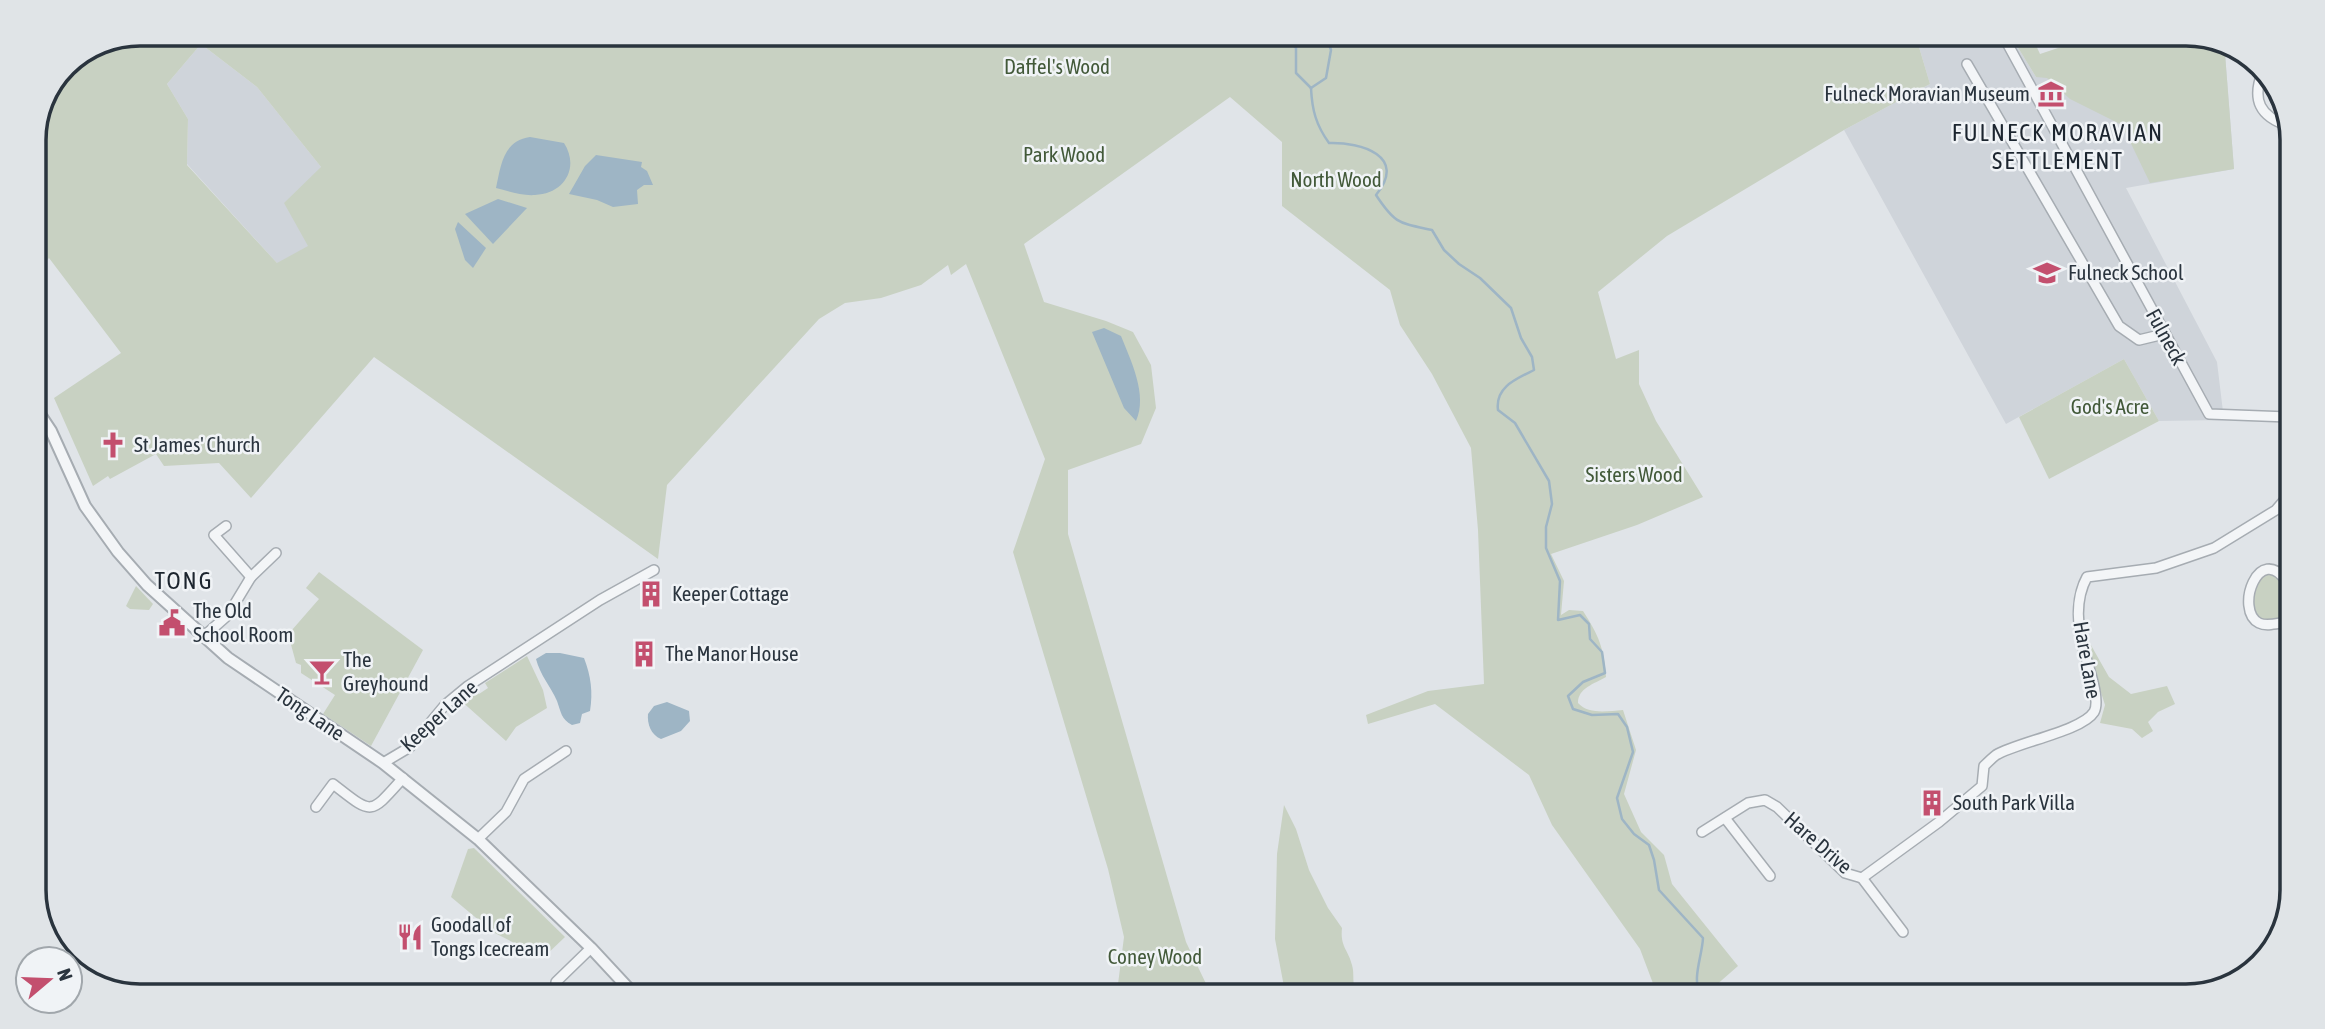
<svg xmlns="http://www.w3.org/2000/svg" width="2325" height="1029" font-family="'Asap Condensed',sans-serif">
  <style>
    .built { fill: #cfd4da }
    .green { fill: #c8d1c2; fill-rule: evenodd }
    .water { fill: #9eb5c5 }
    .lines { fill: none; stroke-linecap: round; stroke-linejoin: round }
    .stream { stroke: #9eb5c5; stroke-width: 2.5 }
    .minor-casing { stroke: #a6acb2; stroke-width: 12 }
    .tertiary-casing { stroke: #a6acb2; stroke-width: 14 }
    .minor { stroke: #f3f5f7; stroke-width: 9 }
    .tertiary { stroke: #f3f5f7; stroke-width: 10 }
    .labels { text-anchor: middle; stroke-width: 5; stroke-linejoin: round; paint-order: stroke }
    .park-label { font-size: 21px; fill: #425939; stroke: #f0f3f6 }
    .poi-label { font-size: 21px; fill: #2a343e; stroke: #f0f3f6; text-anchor: start }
    .street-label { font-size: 21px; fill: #2a343e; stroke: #f0f3f6 }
    .quarter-label { font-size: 24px; letter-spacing: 2px; fill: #1c252f; stroke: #f0f3f6 }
    .rim { fill: none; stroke: #2a343e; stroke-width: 3.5 }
  </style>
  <rect width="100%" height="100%" fill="#e0e4e8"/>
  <g class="built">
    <path d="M 1938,40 L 2014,41 L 2036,77 L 2073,43 L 2073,41 L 2224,41 L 2234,169 L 2126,188 L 2217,362 L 2224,420 L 2159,421 L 2124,359 L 2006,424 L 1844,130 L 1930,84 L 1919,47 Z"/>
    <path d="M 201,44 L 257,87 L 321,167 L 308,245 L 341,227 L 408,317 L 277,263 L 187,164 L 188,119 L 167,84 Z"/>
  </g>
  <g class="green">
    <path d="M 139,33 L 1375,38 L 1376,40 L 1379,38 L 1920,40 L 1919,47 L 1930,84 L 1844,130 L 1667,236 L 1598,292 L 1616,359 L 1639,350 L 1639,384 L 1656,421 L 1703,497 L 1637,525 L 1551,554 L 1564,581 L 1561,615 L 1569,610 L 1583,611 C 1599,636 1604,648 1606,677 C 1594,684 1578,688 1578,703 C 1589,715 1608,711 1623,710 L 1636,750 L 1624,794 L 1641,832 L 1664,855 L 1672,884 L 1738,966 L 1706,994 L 1657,994 L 1640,949 L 1552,825 L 1529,775 L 1435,704 L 1368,724 L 1366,715 L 1428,691 L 1484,684 L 1478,530 L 1471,448 L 1432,374 L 1400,325 L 1390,290 L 1282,206 L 1282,142 L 1230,97 L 1024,244 L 1044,302 L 1106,321 L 1133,332 L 1151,365 L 1156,408 L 1141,444 L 1068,470 L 1068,534 L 1186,942 L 1210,992 L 1117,992 L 1124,937 L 1108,869 L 1013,552 L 1045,459 L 966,264 L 951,275 L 948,265 L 921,285 L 881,298 L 845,303 L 819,319 L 667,485 L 658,559 L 374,357 L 251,498 L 219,463 L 164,466 L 156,454 L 110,479 L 108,476 L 93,486 L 54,398 L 121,353 L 49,258 L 33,275 L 33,133 L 65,64 ZM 201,44 L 257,87 L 321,167 L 284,203 L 308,246 L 277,263 L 187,165 L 188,119 L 167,84 Z"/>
    <path d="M 2014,41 L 2034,41 L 2040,54 L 2073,43 L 2073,41 L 2224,41 L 2234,169 L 2150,183 L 2122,125 L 2070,99 L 2047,78 L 2036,77 Z"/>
    <path d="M 2124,359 L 2159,421 L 2049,479 L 2019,417 Z"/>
    <path d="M 2266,570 L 2287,582 L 2287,622 L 2255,621 L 2250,601 L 2255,576 Z"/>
    <path d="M 319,572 L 423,650 L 371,746 L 323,714 L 335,695 L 301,673 L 301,665 L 296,663 L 290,641 L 285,638 L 319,599 L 306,588 Z"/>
    <path d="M 136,586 L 153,604 L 149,610 L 130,609 L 126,606 Z"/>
    <path d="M 2088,640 L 2109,677 L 2131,694 L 2167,686 L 2175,704 L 2158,712 L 2148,722 L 2153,731 L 2142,738 L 2132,729 L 2100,723 L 2105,705 L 2085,642 Z"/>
    <path d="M 527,656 L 543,690 L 547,708 L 516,727 L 506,741 L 459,699 L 475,690 L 479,694 L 488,688 L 485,683 Z"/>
    <path d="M 1284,805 L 1296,829 L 1309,870 L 1328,908 L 1342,928 C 1340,947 1348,949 1352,965 C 1355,975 1351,983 1357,992 L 1285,992 L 1275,939 L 1277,854 Z"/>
    <path d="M 474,848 L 565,937 L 543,958 L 493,932 L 451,897 L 468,849 Z"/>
  </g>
  <g class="water">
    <path d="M 530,137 L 564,143 C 580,168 564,194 535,195 C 522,196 508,191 496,188 C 501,165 503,141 530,137 Z"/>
    <path d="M 596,155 L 642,162 L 641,167 L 647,171 L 653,185 L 644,185 L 637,190 L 638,204 L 613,207 L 597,200 L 569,194 L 585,166 Z"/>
    <path d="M 498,199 L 527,208 L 493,244 L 465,214 Z"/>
    <path d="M 458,222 L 486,248 L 473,268 L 465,260 L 455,229 Z"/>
    <path d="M 1104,328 L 1121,336 C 1131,361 1148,395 1136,421 L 1124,408 L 1092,332 Z"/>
    <path d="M 546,653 L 560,653 L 584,658 C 591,676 593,692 590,711 L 582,714 L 580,723 L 572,725 C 561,719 561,712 557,701 C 551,687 540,675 536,659 Z"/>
    <path d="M 667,702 L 689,711 L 690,721 L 681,731 L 661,739 C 651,735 647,724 648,714 L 654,706 Z"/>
  </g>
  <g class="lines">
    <g class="stream">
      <path d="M 1287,38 L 1296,48 L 1296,73 L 1311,88"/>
      <path d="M 1311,88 C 1312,110 1316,125 1329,143 C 1361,142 1408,156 1376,195 C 1395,224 1399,223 1432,230 L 1444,250 L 1459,264 L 1480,278 L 1511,308 L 1521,338 L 1532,357 L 1534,370 C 1516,379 1495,387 1498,410 L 1515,423 L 1549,481 L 1552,504 L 1546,527 L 1546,548 L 1560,581 L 1558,620 L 1580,615 L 1589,624 L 1590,639 L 1602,652 L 1605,673 L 1583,682 L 1568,696 L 1573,709 L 1592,715 L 1618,714 L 1627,727 L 1633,752 L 1617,798 L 1622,819 L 1634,834 L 1649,845 L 1654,860 L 1659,890 L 1703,938 C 1702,957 1692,978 1700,994"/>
      <path d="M 1311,88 L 1326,78 L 1331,50 L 1327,38"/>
    </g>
    <g class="minor-casing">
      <g id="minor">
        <path d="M 2006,41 L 2209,414 L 2289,417"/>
        <path d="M 1967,64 L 2119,326 L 2139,340 L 2164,334"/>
        <path d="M 2263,71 C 2251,100 2260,117 2289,126"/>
        <path d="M 2291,214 L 2289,163 L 2291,132"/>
        <path d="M 226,526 L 214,535 L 251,577"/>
        <path d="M 2287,622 C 2278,623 2267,627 2259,623 C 2234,610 2259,541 2287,582"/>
        <path d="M 203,637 L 228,615 L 251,577 L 276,553"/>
        <path d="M 383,763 L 410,747 L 445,705 L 468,686 L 600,600 L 654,570"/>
        <path d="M 316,807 L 333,784 C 373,815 369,816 403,778"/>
        <path d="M 1725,818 L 1770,876"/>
        <path d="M 1702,832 L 1748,803 L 1765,800 L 1777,807 L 1845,873 L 1862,878"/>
        <path d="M 478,839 L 506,812 L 524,779 L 566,751"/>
        <path d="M 1862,878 L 1939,822 L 1982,786 L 1984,766 C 1988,762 1992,758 1996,755 C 2018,742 2082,731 2094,712 C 2102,698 2084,656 2081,639 C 2077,619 2077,595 2087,577 L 2156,568 L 2214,548 L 2276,510 L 2288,496"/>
        <path d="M 1862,878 L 1903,932"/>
        <path d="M 556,989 L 556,982 L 591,948"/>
      </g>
    </g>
    <g class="tertiary-casing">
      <path id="tertiary" d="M 33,404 L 51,431 L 85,506 L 118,552 L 147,585 L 228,658 L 383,763 L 478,839 L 591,948 L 630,990"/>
    </g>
    <use href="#minor" class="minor"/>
    <use href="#tertiary" class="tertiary"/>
  </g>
  <defs>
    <g id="museum-bare" transform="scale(2.1)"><path d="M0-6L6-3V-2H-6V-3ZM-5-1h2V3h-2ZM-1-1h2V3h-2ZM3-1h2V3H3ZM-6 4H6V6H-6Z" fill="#c34f6e" stroke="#f0f3f6" stroke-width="2.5" paint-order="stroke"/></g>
    <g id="school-bare" transform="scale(2.1)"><path d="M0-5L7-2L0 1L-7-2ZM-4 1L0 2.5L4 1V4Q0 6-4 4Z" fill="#c34f6e" stroke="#f0f3f6" stroke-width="2.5" paint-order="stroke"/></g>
    <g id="church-bare" transform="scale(2.1)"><path d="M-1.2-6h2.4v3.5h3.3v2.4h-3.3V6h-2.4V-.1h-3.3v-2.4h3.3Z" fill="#c34f6e" stroke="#f0f3f6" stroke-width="2.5" paint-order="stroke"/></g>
    <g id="building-bare" transform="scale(2.1)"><path d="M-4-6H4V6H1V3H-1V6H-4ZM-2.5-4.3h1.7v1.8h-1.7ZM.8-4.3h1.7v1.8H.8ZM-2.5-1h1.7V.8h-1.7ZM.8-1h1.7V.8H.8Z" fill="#c34f6e" stroke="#f0f3f6" stroke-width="2.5" paint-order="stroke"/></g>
    <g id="civic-bare" transform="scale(2.1)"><path d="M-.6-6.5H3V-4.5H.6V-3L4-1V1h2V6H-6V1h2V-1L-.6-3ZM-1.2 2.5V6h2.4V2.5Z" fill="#c34f6e" stroke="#f0f3f6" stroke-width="2.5" paint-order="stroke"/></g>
    <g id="bar-bare" transform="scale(2.1)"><path d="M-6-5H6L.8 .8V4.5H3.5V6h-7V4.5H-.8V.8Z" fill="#c34f6e" stroke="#f0f3f6" stroke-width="2.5" paint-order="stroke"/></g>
    <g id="restaurant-bare" transform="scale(2.1)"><path d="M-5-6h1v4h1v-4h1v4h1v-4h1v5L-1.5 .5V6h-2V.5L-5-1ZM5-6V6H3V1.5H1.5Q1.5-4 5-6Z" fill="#c34f6e" stroke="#f0f3f6" stroke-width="2.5" paint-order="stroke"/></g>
  </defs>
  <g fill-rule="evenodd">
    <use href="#museum-bare" x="2051" y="94"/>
    <use href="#school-bare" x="2047" y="273"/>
    <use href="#church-bare" x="113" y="445"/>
    <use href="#building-bare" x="651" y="594"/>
    <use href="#civic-bare" x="172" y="623"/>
    <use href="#building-bare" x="644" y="654"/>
    <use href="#bar-bare" x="322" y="672"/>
    <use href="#building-bare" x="1932" y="803"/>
    <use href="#restaurant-bare" x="410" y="937"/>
  </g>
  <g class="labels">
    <g class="park-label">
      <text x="1057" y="74">Daffel's Wood</text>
      <text x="1064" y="162">Park Wood</text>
      <text x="1336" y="187">North Wood</text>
      <text x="2110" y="414">God's Acre</text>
      <text x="1634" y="482">Sisters Wood</text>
      <text x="1155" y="964">Coney Wood</text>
    </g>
    <g class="poi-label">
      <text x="2030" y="101" text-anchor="end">Fulneck Moravian Museum</text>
      <text x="2068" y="280">Fulneck School</text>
      <text x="134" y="452">St James' Church</text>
      <text x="672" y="601">Keeper Cottage</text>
      <text x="193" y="618">The Old<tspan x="193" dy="24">School Room</tspan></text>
      <text x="665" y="661">The Manor House</text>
      <text x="343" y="667">The<tspan x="343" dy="24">Greyhound</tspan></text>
      <text x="1953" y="810">South Park Villa</text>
      <text x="431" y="932">Goodall of<tspan x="431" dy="24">Tongs Icecream</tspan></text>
    </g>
    <g class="street-label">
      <text transform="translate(2166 337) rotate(61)" y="7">Fulneck</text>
      <text transform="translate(2087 660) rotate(80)" y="7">Hare Lane</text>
      <text transform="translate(310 714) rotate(34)" y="7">Tong Lane</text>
      <text transform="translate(439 716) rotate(-42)" y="7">Keeper Lane</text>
      <text transform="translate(1818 843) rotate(41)" y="7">Hare Drive</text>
    </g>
    <g class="quarter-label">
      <text x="2058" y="141">FULNECK MORAVIAN<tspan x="2058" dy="28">SETTLEMENT</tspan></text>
      <text x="184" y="589">TONG</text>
    </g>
  </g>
  <path d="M0 0H2325V1029H0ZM140 46H2186A94 94 0 0 1 2280 140V890A94 94 0 0 1 2186 984H140A94 94 0 0 1 46 890V140A94 94 0 0 1 140 46Z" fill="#e0e4e7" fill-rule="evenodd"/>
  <path class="rim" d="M140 46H2186A94 94 0 0 1 2280 140V890A94 94 0 0 1 2186 984H140A94 94 0 0 1 46 890V140A94 94 0 0 1 140 46Z"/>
  <g transform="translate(49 980) rotate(71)"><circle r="33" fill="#f0f3f6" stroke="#a1a7ac" stroke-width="2"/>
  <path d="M0-5L12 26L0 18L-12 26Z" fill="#c34f6e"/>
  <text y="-10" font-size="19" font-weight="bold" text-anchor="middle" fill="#2a343e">N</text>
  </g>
</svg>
